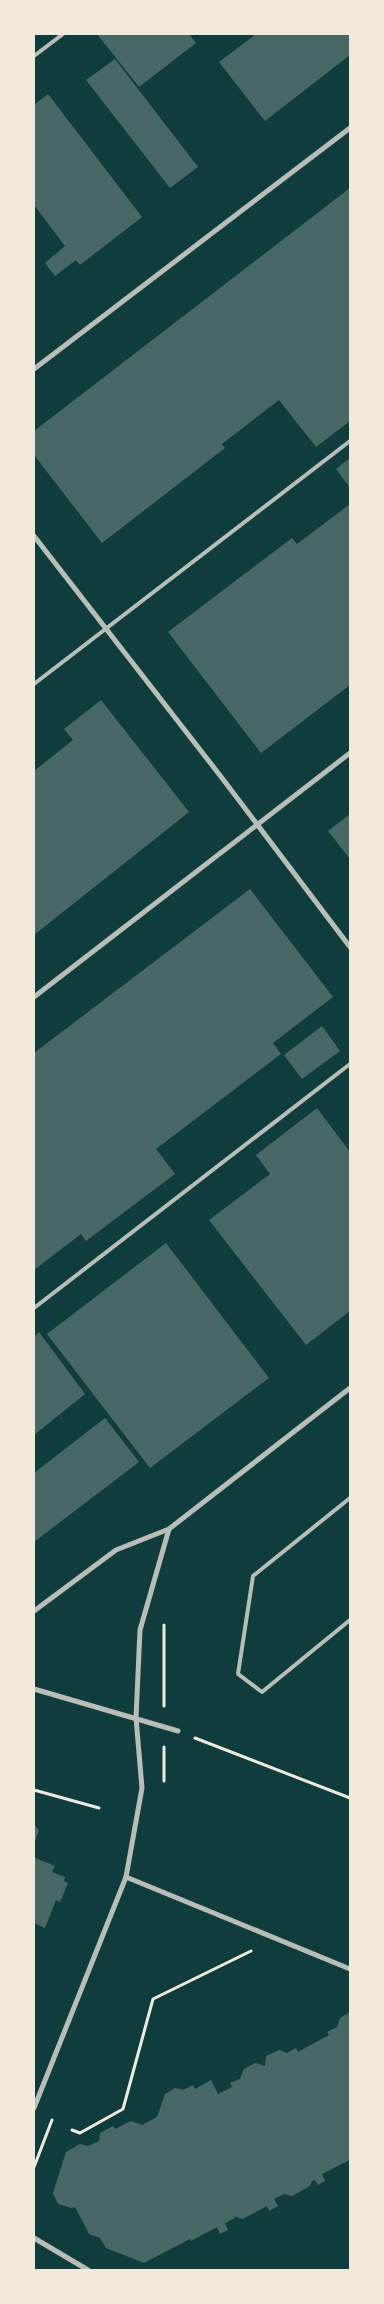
<svg xmlns="http://www.w3.org/2000/svg" width="384" height="2304" font-family="'DM Sans',sans-serif">
  <style>
    .building { fill: #486865 }
    .lines { fill: none; stroke-linecap: round; stroke-linejoin: round }
    .path { stroke: #f1e9da; stroke-width: 3 }
    .service { stroke: #b8beb3; stroke-width: 4 }
    .minor { stroke: #b8beb3; stroke-width: 5 }
  </style>
  <rect width="100%" height="100%" fill="#0f3d3e"/>
  <g class="building">
    <path d="M 97,34 L 189,34 L 196,43 L 139,87 Z"/>
    <path d="M 256,34 L 350,34 L 350,55 L 265,121 L 219,62 Z"/>
    <path d="M 115,59 L 198,167 L 170,188 L 86,80 Z"/>
    <path d="M 48,94 L 142,217 L 80,265 L 76,260 L 55,276 L 45,263 L 65,246 L 34,205 L 34,105 Z"/>
    <path d="M 350,188 L 350,421 L 316,447 L 279,400 L 222,444 L 225,448 L 102,543 L 34,455 L 34,431 Z"/>
    <path d="M 350,458 L 350,488 L 336,469 Z"/>
    <path d="M 350,504 L 350,685 L 261,753 L 168,632 L 292,538 L 297,544 Z"/>
    <path d="M 101,700 L 189,812 L 34,935 L 34,771 L 73,740 L 64,729 Z"/>
    <path d="M 350,814 L 350,859 L 328,831 Z"/>
    <path d="M 250,889 L 333,997 L 273,1043 L 281,1054 L 156,1149 L 175,1174 L 86,1241 L 81,1234 L 34,1270 L 34,1053 Z"/>
    <path d="M 322,1026 L 340,1051 L 302,1079 L 284,1055 Z"/>
    <path d="M 317,1108 L 350,1152 L 350,1311 L 306,1345 L 209,1220 L 270,1174 L 256,1155 Z"/>
    <path d="M 166,1243 L 269,1378 L 150,1468 L 47,1334 Z"/>
    <path d="M 39,1332 L 85,1394 L 34,1435 L 34,1337 Z"/>
    <path d="M 105,1418 L 139,1462 L 34,1542 L 34,1473 Z"/>
    <path d="M 34,1824 L 39,1830 L 34,1844 Z"/>
    <path d="M 34,1855 L 35,1858 L 55,1866 L 52,1872 L 65,1877 L 64,1881 L 68,1883 L 60,1902 L 56,1900 L 45,1928 L 34,1923 Z"/>
    <path d="M 350,2012 L 350,2160 L 322,2174 L 325,2181 L 318,2185 L 315,2180 L 312,2181 L 310,2186 L 292,2196 L 284,2194 L 274,2199 L 278,2206 L 269,2211 L 267,2206 L 243,2219 L 233,2216 L 235,2218 L 225,2223 L 228,2230 L 220,2234 L 217,2227 L 191,2241 L 190,2239 L 144,2263 L 106,2248 L 100,2238 L 89,2234 L 75,2207 L 72,2208 L 58,2204 L 53,2193 L 66,2152 L 80,2144 L 88,2146 L 99,2141 L 100,2133 L 113,2126 L 115,2129 L 131,2121 L 142,2125 L 157,2117 L 165,2094 L 175,2088 L 183,2090 L 193,2085 L 195,2089 L 211,2080 L 218,2094 L 232,2087 L 230,2083 L 240,2079 L 244,2069 L 255,2063 L 265,2066 L 266,2056 L 279,2050 L 287,2053 L 296,2048 L 298,2052 L 329,2035 L 327,2032 L 337,2027 L 340,2018 Z"/>
  </g>
  <g class="lines">
    <g class="path">
      <path d="M 164,1706 L 164,1625"/>
      <path d="M 195,1738 L 350,1798"/>
      <path d="M 164,1781 L 164,1747"/>
      <path d="M 34,1790 L 99,1808"/>
      <path d="M 72,2130 L 80,2133 L 123,2109 L 153,1999 L 251,1951"/>
      <path d="M 34,2167 L 52,2120"/>
    </g>
    <g class="service">
      <path d="M 34,56 L 63,34"/>
      <path d="M 34,684 L 350,441"/>
      <path d="M 34,1308 L 350,1064"/>
      <path d="M 350,1498 L 253,1576 L 238,1674 L 262,1692 L 350,1620"/>
    </g>
    <g class="minor">
      <path d="M 34,369 L 350,128"/>
      <path d="M 34,536 L 222,778 L 350,947"/>
      <path d="M 34,997 L 350,753"/>
      <path d="M 34,1611 L 116,1550 L 169,1529 L 350,1388"/>
      <path d="M 34,1689 L 178,1731"/>
      <path d="M 126,1877 L 350,1969"/>
      <path d="M 34,2108 L 126,1877 L 142,1788 L 136,1718 L 140,1630 L 169,1529"/>
      <path d="M 34,2238 L 88,2270"/>
    </g>
  </g>
  <rect width="384" height="2304" fill="none" stroke="#f1e9da" stroke-width="70"/>
</svg>
